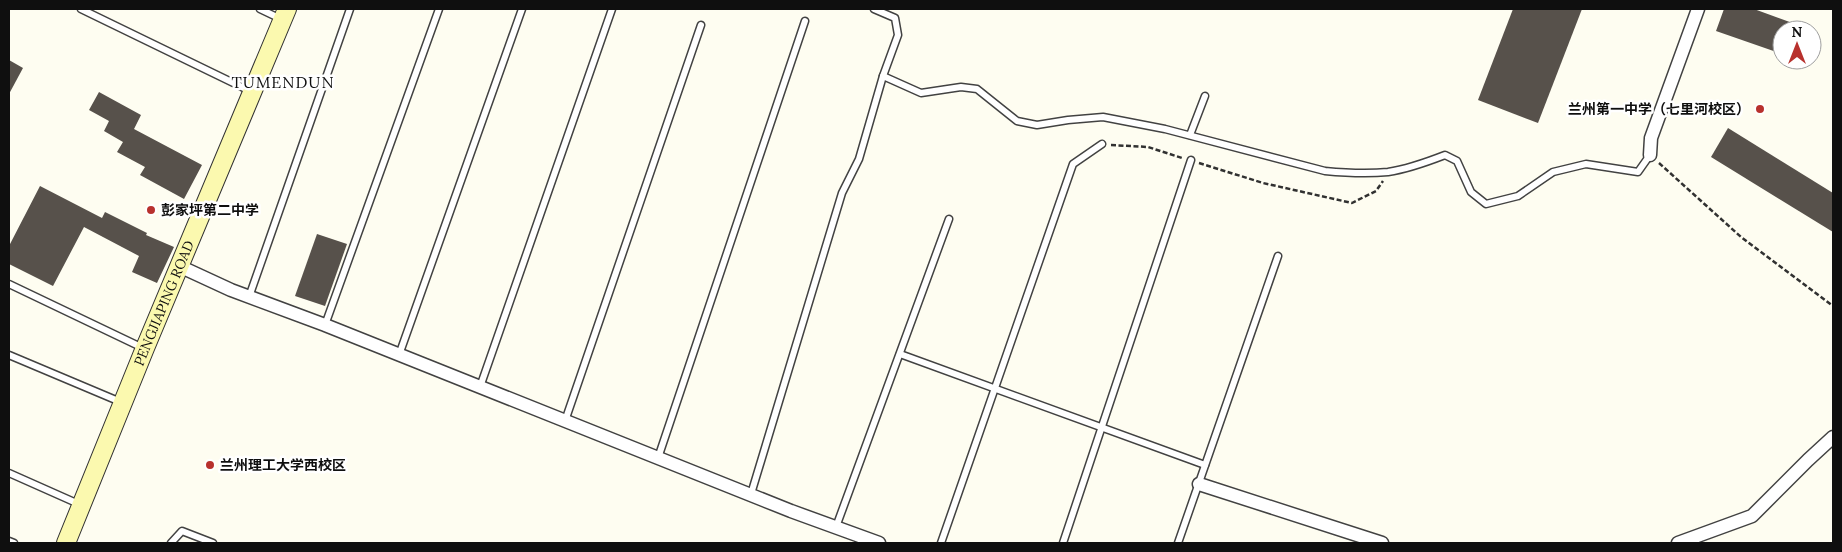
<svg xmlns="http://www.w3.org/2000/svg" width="1842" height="552" font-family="Lora,'Noto Sans SC',serif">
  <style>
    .building { fill: #57514b }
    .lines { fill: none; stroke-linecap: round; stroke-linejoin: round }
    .lane-casing { stroke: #424242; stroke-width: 9 }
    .street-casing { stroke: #424242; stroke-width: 15 }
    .secondary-casing { stroke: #313131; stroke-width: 20 }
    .path { stroke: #313131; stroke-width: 2.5; stroke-dasharray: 5 2.5; stroke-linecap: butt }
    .lane { stroke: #fff; stroke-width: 6 }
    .street { stroke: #fff; stroke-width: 12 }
    .secondary { stroke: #fbf9af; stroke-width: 18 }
    .poi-dot { fill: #b8312d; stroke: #fff; stroke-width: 2 }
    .labels { text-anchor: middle; stroke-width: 5; stroke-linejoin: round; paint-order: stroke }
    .poi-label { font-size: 14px; font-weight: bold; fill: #0f0f0f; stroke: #fff; text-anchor: start }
    .street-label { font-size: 14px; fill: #0f0f0f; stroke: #fff }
    .quarter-label { font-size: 16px; letter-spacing: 1px; fill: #0f0f0f; stroke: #fff }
  </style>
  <rect width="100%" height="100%" fill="#fefdf1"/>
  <g class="building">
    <path d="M 1513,9 L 1582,9 L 1538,123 L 1478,100 Z"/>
    <path d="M 1724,9 L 1754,9 L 1809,29 L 1809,30 L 1782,30 L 1782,54 L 1716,31 Z"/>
    <path d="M 9,60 L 23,68 L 9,94 Z"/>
    <path d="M 99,92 L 141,115 L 134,129 L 202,165 L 184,199 L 140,175 L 145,167 L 117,152 L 123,142 L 104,131 L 109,121 L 89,110 Z"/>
    <path d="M 1728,128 L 1833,193 L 1833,232 L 1711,157 Z"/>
    <path d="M 40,186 L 102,218 L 105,212 L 147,233 L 146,235 L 174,247 L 157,283 L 132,272 L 139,256 L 84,227 L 53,286 L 9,264 L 9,246 Z"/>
    <path d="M 317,234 L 347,244 L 325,306 L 295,296 Z"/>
  </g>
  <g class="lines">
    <g class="lane-casing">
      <g id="lane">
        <path d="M 81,9 L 250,91"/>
        <path d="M 260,9 L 281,19"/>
        <path d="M 883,76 L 921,93 L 961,87 L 977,89 L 1017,121 L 1037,125 L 1068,120 L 1103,117 L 1165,129 L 1325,171 C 1346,173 1368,174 1388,172 C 1408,169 1427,162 1445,155 L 1457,161 L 1471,192 L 1486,204 L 1518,196 L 1553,172 L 1586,164 L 1638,172 L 1650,155"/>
        <path d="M 1190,135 L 1205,96"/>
        <path d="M 9,284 L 143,348"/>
        <path d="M 249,297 L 350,9"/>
        <path d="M 325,325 L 439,9"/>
        <path d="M 900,354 L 1205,465"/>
        <path d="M 9,355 L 123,403"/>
        <path d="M 399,355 L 522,9"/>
        <path d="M 480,387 L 612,9"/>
        <path d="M 565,421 L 701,25"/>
        <path d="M 658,458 L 805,21"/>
        <path d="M 9,473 L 81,505"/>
        <path d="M 751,494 L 842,193 L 859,159 L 883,76 L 898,35 L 895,18 L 874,9"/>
        <path d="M 836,527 L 949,219"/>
        <path d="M 9,541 L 14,543"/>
        <path d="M 171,543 L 182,531 L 213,543"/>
        <path d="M 941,543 L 1073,164 L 1102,144"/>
        <path d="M 1063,543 L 1191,160"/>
        <path d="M 1178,543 L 1278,256"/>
      </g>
    </g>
    <g class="street-casing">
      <g id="street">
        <path d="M 1650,155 L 1651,138 L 1698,9"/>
        <path d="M 179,266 L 231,290 L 325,325 L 791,511 L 879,543"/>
        <path d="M 1199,484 L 1382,543"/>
        <path d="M 1678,543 L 1752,516 L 1808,460 L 1833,437"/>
      </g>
    </g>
    <g class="secondary-casing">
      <g id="secondary">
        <path id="s1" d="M 66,543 L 145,348 L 287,9"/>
      </g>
    </g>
    <g class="path">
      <path d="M 1111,145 L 1148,147 L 1182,158"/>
      <path d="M 1199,163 L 1263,183 L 1352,203 L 1376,191 L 1383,181"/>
      <path d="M 1659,163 L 1741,237 L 1833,306"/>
    </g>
    <use href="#lane" class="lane"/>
    <use href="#street" class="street"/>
    <use href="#secondary" class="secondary"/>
  </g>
  <g class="poi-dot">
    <circle cx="1760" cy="109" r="5"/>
    <circle cx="151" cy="210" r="5"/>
    <circle cx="210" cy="465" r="5"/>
  </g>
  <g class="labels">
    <g class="poi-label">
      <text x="1750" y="114" text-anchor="end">兰州第一中学（七里河校区）</text>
      <text x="161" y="215">彭家坪第二中学</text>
      <text x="220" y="470">兰州理工大学西校区</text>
    </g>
    <g class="street-label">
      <text dy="5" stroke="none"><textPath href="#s1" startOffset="259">PENGJIAPING ROAD</textPath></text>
    </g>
    <g class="quarter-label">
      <text x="283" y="88">TUMENDUN</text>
    </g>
  </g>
  <rect width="1842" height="552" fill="none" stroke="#0f0f0f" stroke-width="20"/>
  <g transform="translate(1797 45)"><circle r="24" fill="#ffffff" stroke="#9f9f9f"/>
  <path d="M0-4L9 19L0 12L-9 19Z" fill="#b8312d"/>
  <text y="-8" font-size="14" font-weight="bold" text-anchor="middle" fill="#0f0f0f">N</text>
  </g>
</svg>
